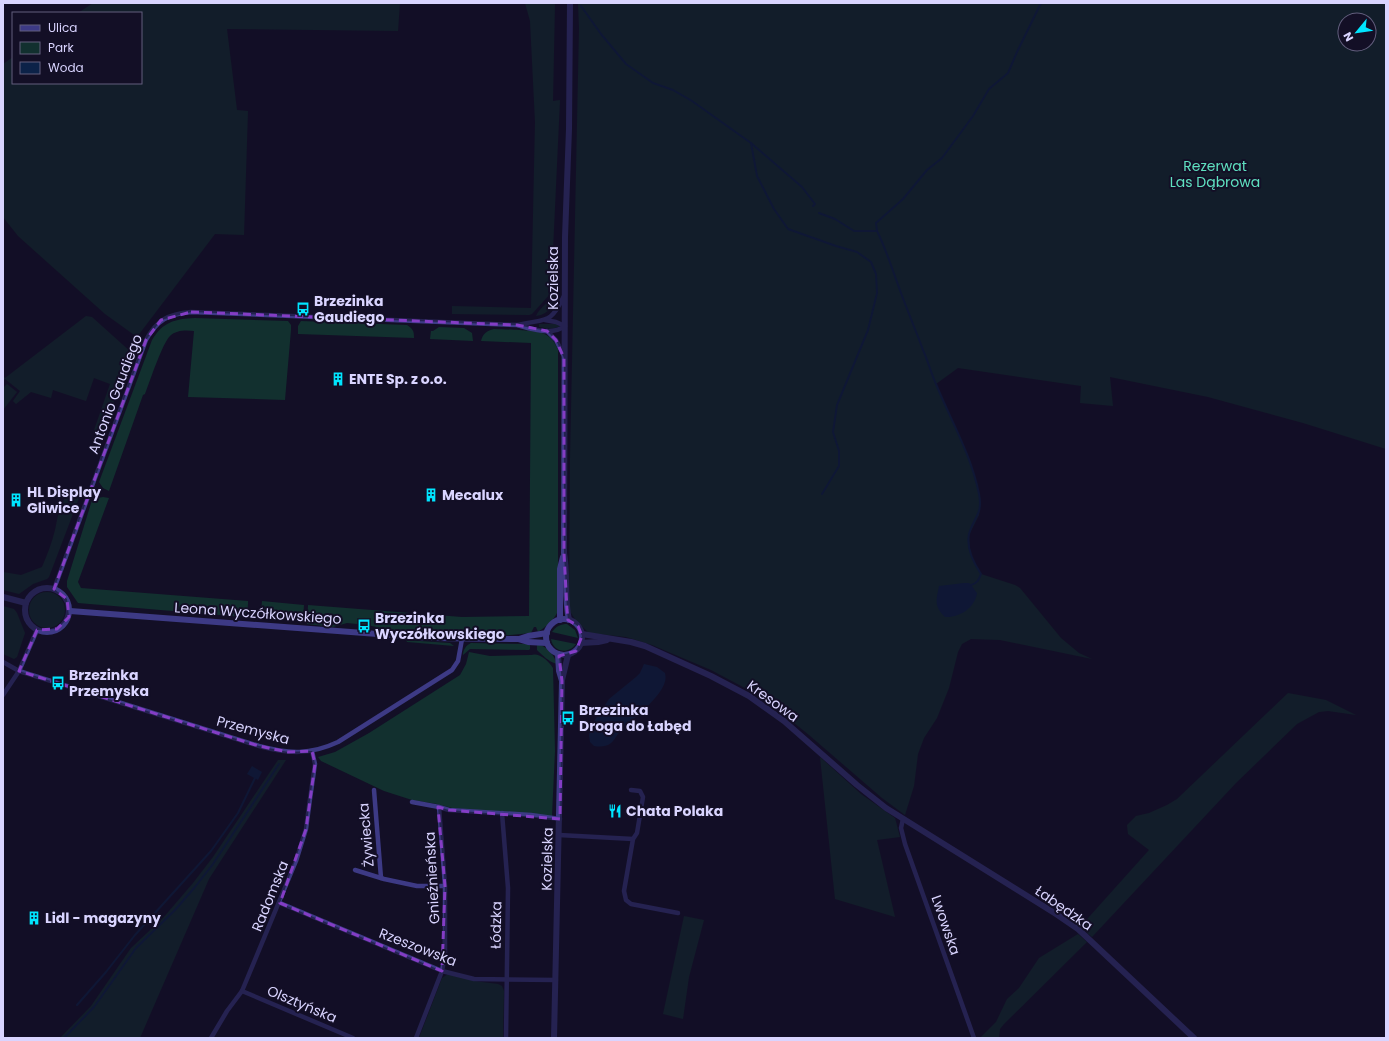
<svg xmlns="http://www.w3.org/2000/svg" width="1389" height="1041" font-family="Poppins,sans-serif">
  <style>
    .green { fill: #12302f; fill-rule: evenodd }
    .water { fill: #0c2248 }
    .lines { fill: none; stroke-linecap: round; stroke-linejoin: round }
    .stream { stroke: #0c2248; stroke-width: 2 }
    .minor { stroke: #3d3a85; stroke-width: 4.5 }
    .tertiary { stroke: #3d3a85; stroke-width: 6 }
    .marked { fill: none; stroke: #843dc5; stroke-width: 3; stroke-dasharray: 8 5; stroke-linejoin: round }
    .labels { text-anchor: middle; stroke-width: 4; stroke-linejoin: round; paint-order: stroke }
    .park-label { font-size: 14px; fill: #5fe0c0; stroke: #130f26 }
    .street-label { font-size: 14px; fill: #d9d4ff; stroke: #130f26 }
    .poi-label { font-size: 14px; font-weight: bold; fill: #d9d4ff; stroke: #130f26; text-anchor: start }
  </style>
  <rect width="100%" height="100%" fill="#130f26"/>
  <g class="green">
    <path d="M 93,3 L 400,3 L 398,31 L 227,29 L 237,110 L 248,111 L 244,235 L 215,234 L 137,337 L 105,314 L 18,236 L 3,217 L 3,64 L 13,57 L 13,83 L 141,83 L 141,13 L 78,13 Z"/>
    <path d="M 525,3 L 555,3 L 553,101 L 560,100 L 551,293 L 532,314 L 529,315 L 452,314 L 452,306 L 531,308 L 535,122 L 530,21 Z"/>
    <path d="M 578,3 L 1386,3 L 1386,449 L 1303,423 L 1208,397 L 1110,377 L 1113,406 L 1080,403 L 1081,386 L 958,368 L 936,384 L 970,460 L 979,495 L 980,507 L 979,515 L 969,535 L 970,550 L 972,559 L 981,574 L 1015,585 L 1020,588 L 1061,638 L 1079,653 L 1092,659 L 1000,640 L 971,639 L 962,644 L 958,652 L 949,688 L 937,718 L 924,738 L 918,754 L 914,786 L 905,815 L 882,798 L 809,735 L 762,697 L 711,670 L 652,645 L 626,637 L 589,633 L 576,621 L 571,613 L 569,609 L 570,459 L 579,28 ZM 1345,20 L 1369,20 L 1369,44 L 1345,44 Z"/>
    <path d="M 555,290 C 556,304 550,314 536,316 C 540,306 552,302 555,290 Z"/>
    <path d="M 86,316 L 92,317 L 132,353 L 103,432 L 99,434 L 93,433 L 110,384 L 94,378 L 86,401 L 53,390 L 51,398 L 31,392 L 16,404 L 13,401 L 20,391 L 5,379 L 3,381 L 3,376 L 5,378 Z"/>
    <path d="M 195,318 L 288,321 L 291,325 L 291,330 L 285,400 L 188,397 L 194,331 C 186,330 176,330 170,336 C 162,344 150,381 145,394 L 143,395 L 109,491 L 103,488 L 99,482 L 152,340 C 163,322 174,319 195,318 Z"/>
    <path d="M 301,321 L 407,325 C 413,329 414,331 414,338 L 298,334 L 298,326 Z"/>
    <path d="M 539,324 L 557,324 L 560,326 C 554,330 546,328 539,327 Z"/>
    <path d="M 439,327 L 464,328 L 472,333 L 473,341 L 430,339 L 431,331 L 433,331 Z"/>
    <path d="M 494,329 C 507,330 539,329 548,336 C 553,339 555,344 558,349 L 558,611 C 554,620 547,626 538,632 L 536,627 L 534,627 L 531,633 L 500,636 L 400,632 L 367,625 L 347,623 L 333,627 L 307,624 L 308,605 L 462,617 L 529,616 L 531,343 L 481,341 C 483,333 487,331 494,329 Z"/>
    <path d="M 7,384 L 17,392 L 3,410 L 3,388 Z"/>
    <path d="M 71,494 L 75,495 L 79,498 L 49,577 L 47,579 L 33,584 L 19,594 L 3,590 L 3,572 L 21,575 L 42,567 C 47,555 52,543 55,530 C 57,521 59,505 66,497 C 68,495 68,495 71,494 Z"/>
    <path d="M 103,497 L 109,498 L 78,582 L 81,588 L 248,601 C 248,607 248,612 243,617 L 78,603 L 67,587 L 67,581 L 92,500 L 98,498 Z"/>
    <circle cx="47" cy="610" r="18"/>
    <path d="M 262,601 L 304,605 L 303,620 L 264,618 L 261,613 Z"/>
    <path d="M 3,606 L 14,609 L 17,613 L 25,633 L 17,657 L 14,659 L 3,654 Z"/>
    <path d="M 567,624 L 575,630 L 578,638 L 552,632 C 556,626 561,624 567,624 Z"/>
    <path d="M 551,639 L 576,644 C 568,655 553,652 551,639 Z"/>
    <path d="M 406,640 L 450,643 L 454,646 L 407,642 Z"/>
    <path d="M 471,643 L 530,644 L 530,649 L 529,650 L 470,649 L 463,655 C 463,650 466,645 471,643 Z"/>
    <path d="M 537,644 C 547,646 554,655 557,664 C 549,662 542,655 537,650 Z"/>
    <path d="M 469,652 L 490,656 L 531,655 C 539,652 549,661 553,668 L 555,751 L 552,816 L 452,808 L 437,804 L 412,800 L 384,791 L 321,761 L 318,757 L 335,752 L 369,733 L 460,675 L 466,664 Z"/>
    <path d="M 1288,693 L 1326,700 L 1356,715 L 1328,711 L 1319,712 L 1297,724 L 1236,783 L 1092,937 L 1080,927 L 1149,850 L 1128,834 L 1127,825 L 1136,816 L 1149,813 L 1167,805 L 1177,799 Z"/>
    <path d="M 820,757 L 861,794 L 895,818 L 900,837 L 877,840 L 895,917 L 835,899 Z"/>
    <path d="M 278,760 L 286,760 L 209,879 L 140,1038 L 60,1038 L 91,1006 L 131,948 L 163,918 L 193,883 L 213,857 Z"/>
    <path d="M 684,916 L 704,920 L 689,977 L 683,1019 L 663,1014 Z"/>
    <path d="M 1078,934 L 1087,942 L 1004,1024 L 1000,1029 L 999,1038 L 980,1038 L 996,1022 L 1007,999 L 1019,988 L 1039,958 Z"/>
    <path d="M 448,974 L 474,981 L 498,984 L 502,986 L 504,991 L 503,1038 L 419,1038 L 442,978 Z"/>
  </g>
  <g class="water">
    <path d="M 964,583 L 969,583 C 973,586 974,590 977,593 C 975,608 959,618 945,617 C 934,606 936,601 939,586 Z"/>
    <path d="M 644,664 L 657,667 L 665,673 C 671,692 632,718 621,731 C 617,734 615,740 611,743 C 606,747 600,747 594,746 L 590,742 L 589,736 L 590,727 L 609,699 L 636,677 L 640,673 Z"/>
    <path d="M 252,766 L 262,772 L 258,780 L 247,774 Z"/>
  </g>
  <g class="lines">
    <g class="stream">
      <path d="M 581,6 L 601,34 L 626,64 L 653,83 L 673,90 L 692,101 L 751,143 L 802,187 L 815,204 L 813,206"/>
      <path d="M 751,143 L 757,176 L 774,209 L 788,229 L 836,246 L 857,252 L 871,262 L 876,274 L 877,293 L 868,330 L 837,405 L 833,432 L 839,451 L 839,466 L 822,494"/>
      <path d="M 819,213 L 835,219 L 854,231 L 877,231 C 887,251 893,272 901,293 C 908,312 916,331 923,350 C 928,361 931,373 936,384 C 951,421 971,454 979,494 C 983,515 974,516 969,534 C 966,548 973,562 981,574 C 979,579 978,583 971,585"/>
      <path d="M 877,231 L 876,223 L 903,199 L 927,170 L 942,158 L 973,116 L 989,89 L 1008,73 L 1017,52 L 1041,3"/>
      <path d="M 77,1005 L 106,972 L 135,935 L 211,851 L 238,813 L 255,778"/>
      <path d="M 64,1038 L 94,1007 L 136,948 L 175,910 L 195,887 L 213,864 L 279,764"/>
    </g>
    <g class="minor">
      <path d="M 518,325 C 547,318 550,325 564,296"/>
      <path d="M 547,331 L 556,340 L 564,356"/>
      <path d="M 54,589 L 146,340 C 157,320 168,314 191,312 L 517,325 C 532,329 552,336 565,326 L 556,322 L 545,320"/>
      <path d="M 3,662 L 19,671 L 259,746 C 289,754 310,755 338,742 L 452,670 L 458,661 L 462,639"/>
      <path d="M 3,695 L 19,671 L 37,630"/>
      <path d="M 374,790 L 381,878"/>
      <path d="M 631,790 L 640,791 L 643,797 L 637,833 L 633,839 L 624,891 L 626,900 L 631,904 L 678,913"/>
      <path d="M 412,802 L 439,807 L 449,810 L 531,815 L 560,819"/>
      <path d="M 502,813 L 508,888 L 506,1038"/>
      <path d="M 903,819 L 901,828 L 905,844 L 974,1038"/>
      <path d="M 559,835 L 633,839"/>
      <path d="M 355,870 L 384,879 L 417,886 L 445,886"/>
      <path d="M 280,903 L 442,971 L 474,979 L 556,980"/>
      <path d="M 242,991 L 353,1038"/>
      <path d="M 211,1038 L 227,1011 L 242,991 L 296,861 L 306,829 L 310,799 L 315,764 L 312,751"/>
      <path d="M 416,1038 L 442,971 L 445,954 L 445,886 L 439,807"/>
    </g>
    <g class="tertiary">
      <circle cx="47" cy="610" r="22"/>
      <path d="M 3,597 L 26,603"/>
      <path d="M 70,611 L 431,638 L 518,639 L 528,642 L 547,643"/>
      <circle cx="564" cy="637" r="18"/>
      <path d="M 560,620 L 560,569 L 563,557"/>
      <path d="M 569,620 C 564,598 568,575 564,553 L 565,237 L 569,129 L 570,3"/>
      <path d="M 582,634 L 631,642 L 645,646 L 711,676 L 749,696 L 784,721 L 857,785 L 886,808 L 1056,914 L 1078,929 L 1194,1038"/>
      <path d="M 519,639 L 528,636 L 547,633"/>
      <path d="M 581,643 L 598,642 L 607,640"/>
      <path d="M 562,680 L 568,655"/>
      <path d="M 554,1038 L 562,681 L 559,671 L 558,654"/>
    </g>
  </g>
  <path d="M0 0H1389V1041H0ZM 191,312 L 517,325 L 547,331 L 556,340 L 564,358 L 564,553 L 567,610 L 568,620 L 578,626 L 582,636 L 576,651 L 559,656 L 562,681 L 560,819 L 449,810 L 438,807 L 445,886 L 442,971 L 280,903 L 306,829 L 315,764 L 312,751 L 288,752 L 259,746 L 19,671 L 37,630 L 57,629 L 69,617 L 67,599 L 54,589 L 146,340 L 161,320 Z" fill="#130f26" fill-opacity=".55" fill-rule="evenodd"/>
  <path class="marked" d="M 191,312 L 517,325 L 547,331 L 556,340 L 564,358 L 564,553 L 567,610 L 568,620 L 578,626 L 582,636 L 576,651 L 559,656 L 562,681 L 560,819 L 449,810 L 438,807 L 445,886 L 442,971 L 280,903 L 306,829 L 315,764 L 312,751 L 288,752 L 259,746 L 19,671 L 37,630 L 57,629 L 69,617 L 67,599 L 54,589 L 146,340 L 161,320 Z"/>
  <defs>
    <g id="bus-bare" transform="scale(1.08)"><path d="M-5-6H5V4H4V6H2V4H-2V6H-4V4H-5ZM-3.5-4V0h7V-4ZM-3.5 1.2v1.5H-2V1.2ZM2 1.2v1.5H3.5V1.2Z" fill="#00e5ff" stroke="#130f26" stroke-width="2.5" paint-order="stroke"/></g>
    <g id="building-bare" transform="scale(1.08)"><path d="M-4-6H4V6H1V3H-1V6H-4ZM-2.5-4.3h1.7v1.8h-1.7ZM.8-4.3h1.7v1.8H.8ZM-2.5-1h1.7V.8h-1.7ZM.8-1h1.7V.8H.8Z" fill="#00e5ff" stroke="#130f26" stroke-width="2.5" paint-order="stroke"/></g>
    <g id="restaurant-bare" transform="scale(1.08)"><path d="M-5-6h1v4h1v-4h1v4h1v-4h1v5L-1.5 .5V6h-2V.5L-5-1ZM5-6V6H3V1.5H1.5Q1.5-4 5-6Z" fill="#00e5ff" stroke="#130f26" stroke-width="2.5" paint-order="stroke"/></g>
  </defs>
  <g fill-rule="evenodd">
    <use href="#bus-bare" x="303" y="309"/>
    <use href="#building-bare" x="338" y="379"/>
    <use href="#building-bare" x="431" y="495"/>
    <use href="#building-bare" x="16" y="500"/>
    <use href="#bus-bare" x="364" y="626"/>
    <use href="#bus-bare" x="58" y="683"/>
    <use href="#bus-bare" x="568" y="718"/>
    <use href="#restaurant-bare" x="615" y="811"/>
    <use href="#building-bare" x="34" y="918"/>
  </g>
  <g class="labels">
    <g class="park-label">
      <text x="1215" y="171">Rezerwat<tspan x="1215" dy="16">Las Dąbrowa</tspan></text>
    </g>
    <g class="street-label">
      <text transform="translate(553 278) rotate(-90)" y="5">Kozielska</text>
      <text transform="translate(115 394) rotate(-69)" y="5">Antonio Gaudiego</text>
      <text transform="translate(258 613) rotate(4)" y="5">Leona Wyczółkowskiego</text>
      <text transform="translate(773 701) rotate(36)" y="5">Kresowa</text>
      <text transform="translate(253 730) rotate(15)" y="5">Przemyska</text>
      <text transform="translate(366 835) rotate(-95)" y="5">Żywiecka</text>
      <text transform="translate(547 859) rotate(-89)" y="5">Kozielska</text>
      <text transform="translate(432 878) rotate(-93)" y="5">Gnieźnieńska</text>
      <text transform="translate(270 896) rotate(-68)" y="5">Radomska</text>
      <text transform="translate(1064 908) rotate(35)" y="5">Łabędzka</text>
      <text transform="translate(496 925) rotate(-89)" y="5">Łódzka</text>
      <text transform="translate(946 925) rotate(71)" y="5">Lwowska</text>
      <text transform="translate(418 947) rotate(21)" y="5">Rzeszowska</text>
      <text transform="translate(302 1004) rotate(23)" y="5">Olsztyńska</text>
    </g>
    <g class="poi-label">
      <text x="314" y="306">Brzezinka<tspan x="314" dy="16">Gaudiego</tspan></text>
      <text x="349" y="384">ENTE Sp. z o.o.</text>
      <text x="27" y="497">HL Display<tspan x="27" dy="16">Gliwice</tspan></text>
      <text x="442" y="500">Mecalux</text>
      <text x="375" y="623">Brzezinka<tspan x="375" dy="16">Wyczółkowskiego</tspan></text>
      <text x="69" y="680">Brzezinka<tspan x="69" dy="16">Przemyska</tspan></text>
      <text x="579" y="715">Brzezinka<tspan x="579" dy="16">Droga do Łabęd</tspan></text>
      <text x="626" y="816">Chata Polaka</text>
      <text x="45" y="923">Lidl - magazyny</text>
    </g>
  </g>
  <rect width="1389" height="1041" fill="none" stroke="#d9d4ff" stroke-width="8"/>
  <rect x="12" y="12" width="130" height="72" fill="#130f26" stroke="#625e7d"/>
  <rect x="20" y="25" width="20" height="6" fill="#3d3a85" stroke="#625e7d"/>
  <text x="48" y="32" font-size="12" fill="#d9d4ff">Ulica</text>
  <rect x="20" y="42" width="20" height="12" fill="#12302f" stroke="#625e7d"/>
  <text x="48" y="52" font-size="12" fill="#d9d4ff">Park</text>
  <rect x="20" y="62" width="20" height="12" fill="#0c2248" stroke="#625e7d"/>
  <text x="48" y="72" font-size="12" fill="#d9d4ff">Woda</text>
  <g transform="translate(1357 32) rotate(241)"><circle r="19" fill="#130f26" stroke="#625e7d"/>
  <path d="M0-3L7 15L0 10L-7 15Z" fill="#00e5ff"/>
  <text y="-6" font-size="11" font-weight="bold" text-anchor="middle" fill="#d9d4ff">N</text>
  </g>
</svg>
